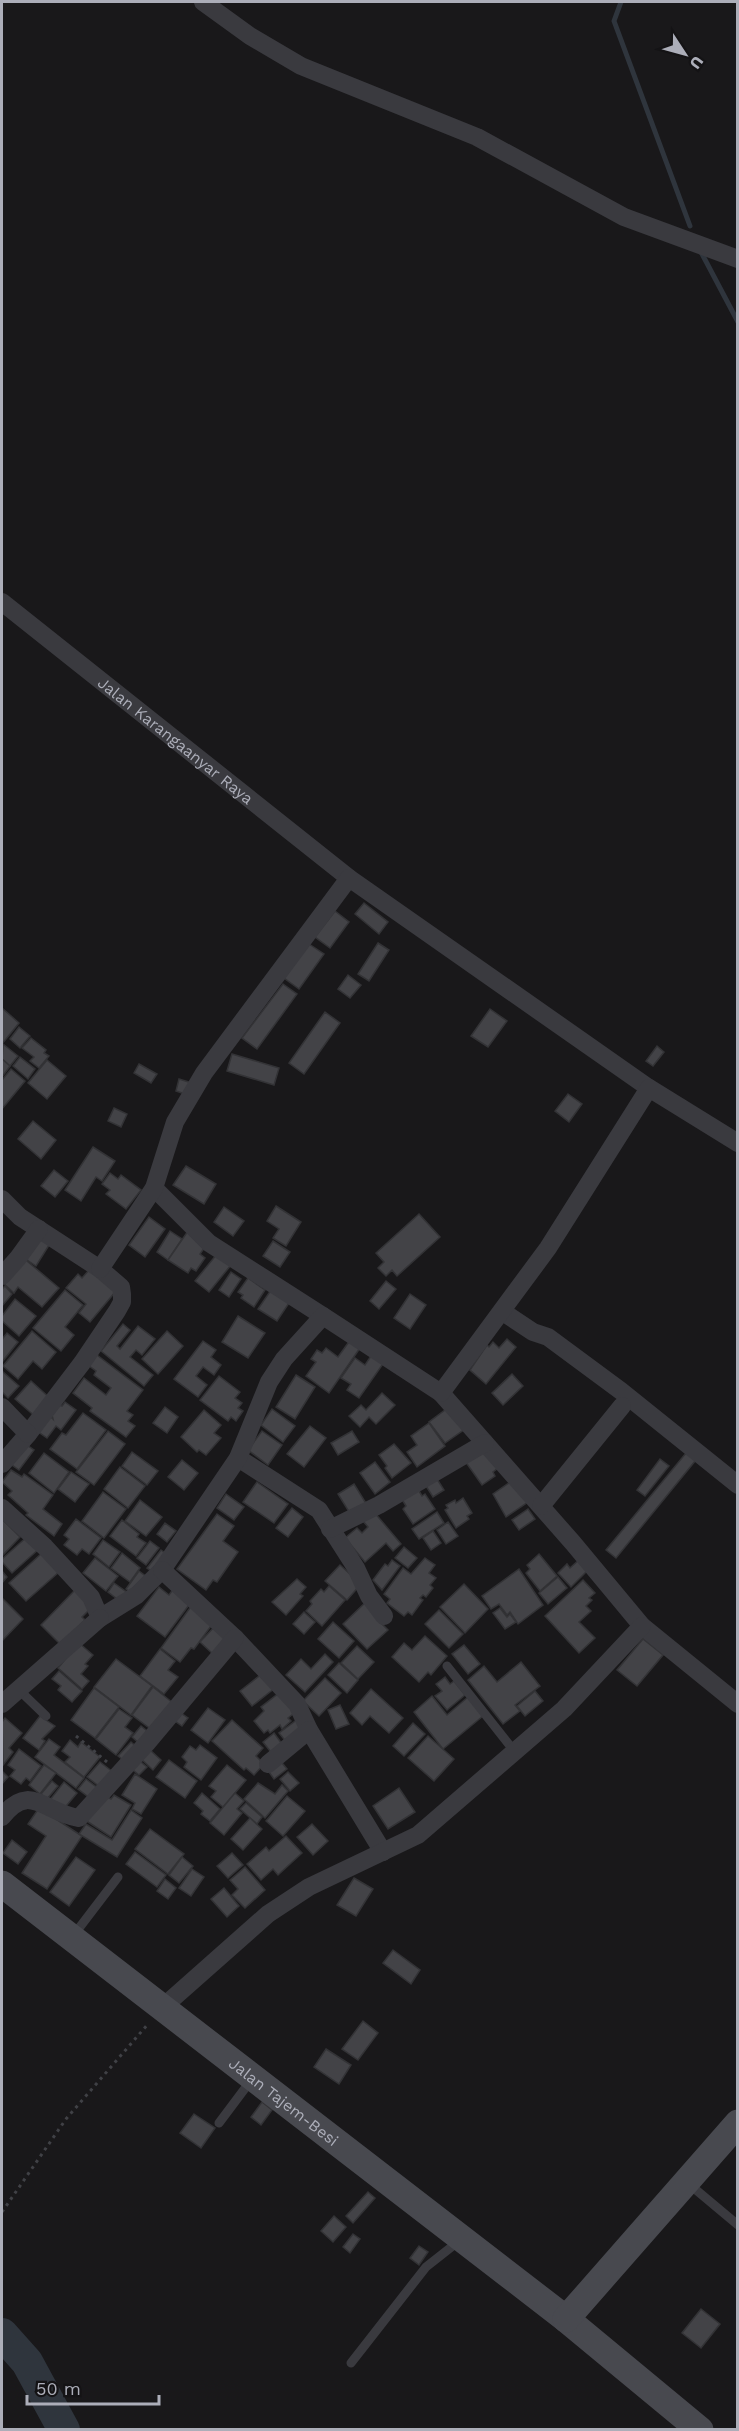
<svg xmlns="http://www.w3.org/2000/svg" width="739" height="2431" font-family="'Work Sans',sans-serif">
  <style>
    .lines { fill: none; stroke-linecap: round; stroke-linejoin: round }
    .stream { stroke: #2f353d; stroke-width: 5 }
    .river { stroke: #2f353d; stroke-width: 32 }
    .building { fill: #434347; stroke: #333336; stroke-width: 1.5 }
    .path { stroke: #404146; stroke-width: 3; stroke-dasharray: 3 4.5; stroke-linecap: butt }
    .lane { stroke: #3a3a3f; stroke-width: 9 }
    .street { stroke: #3a3a3f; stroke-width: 18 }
    .secondary { stroke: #48494f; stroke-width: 27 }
    .labels { text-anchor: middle; stroke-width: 4.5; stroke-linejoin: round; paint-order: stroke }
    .street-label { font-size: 16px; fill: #acaeb9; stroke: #141315 }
  </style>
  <rect width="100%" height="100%" fill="#19181a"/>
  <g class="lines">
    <g class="stream">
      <path d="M 621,2 L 614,21 L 690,226"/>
      <path d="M 701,252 L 738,322"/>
    </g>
    <path class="river" d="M 2,2334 L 27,2362 L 64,2430"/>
  </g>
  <g class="building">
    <path d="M 364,903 L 388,922 L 379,934 L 355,914 Z"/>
    <path d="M 335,911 L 349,922 L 330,948 L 315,937 Z"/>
    <path d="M 378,943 L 389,950 L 369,981 L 358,974 Z"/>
    <path d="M 309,944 L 324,954 L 299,989 L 284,978 Z"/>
    <path d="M 348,975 L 361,985 L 350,998 L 338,989 Z"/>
    <path d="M 283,984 L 297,994 L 257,1049 L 242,1038 Z"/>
    <path d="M 2,1008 L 19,1023 L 2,1044 Z"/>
    <path d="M 490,1009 L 507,1021 L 488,1047 L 471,1036 Z"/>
    <path d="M 325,1012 L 340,1023 L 304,1074 L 289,1063 Z"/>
    <path d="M 19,1027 L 30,1036 L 20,1048 L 10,1039 Z"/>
    <path d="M 31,1038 L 46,1050 L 44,1053 L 49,1056 L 39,1068 L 30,1061 L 34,1057 L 22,1048 Z"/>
    <path d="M 3,1044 L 18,1056 L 10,1066 L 2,1059 Z"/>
    <path d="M 657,1046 L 664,1052 L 653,1066 L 646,1061 Z"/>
    <path d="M 232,1054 L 279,1068 L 274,1085 L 227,1071 Z"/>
    <path d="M 20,1057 L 35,1069 L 28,1079 L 13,1066 Z"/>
    <path d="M 2,1059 L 10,1066 L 2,1077 Z"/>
    <path d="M 47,1060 L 66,1076 L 47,1099 L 28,1083 Z"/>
    <path d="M 139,1064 L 157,1074 L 151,1083 L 134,1073 Z"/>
    <path d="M 11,1069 L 25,1081 L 2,1109 L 2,1080 Z"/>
    <path d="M 179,1079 L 192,1083 L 188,1095 L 176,1091 Z"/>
    <path d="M 568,1094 L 582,1104 L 569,1122 L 555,1111 Z"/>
    <path d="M 114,1108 L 127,1114 L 121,1127 L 108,1121 Z"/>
    <path d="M 33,1121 L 56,1140 L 41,1159 L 18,1139 Z"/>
    <path d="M 93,1147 L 115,1161 L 102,1181 L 96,1177 L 81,1201 L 65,1190 Z"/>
    <path d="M 186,1166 L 216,1184 L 204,1204 L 173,1185 Z"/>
    <path d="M 54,1170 L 68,1181 L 55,1197 L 41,1186 Z"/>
    <path d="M 110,1173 L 118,1179 L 121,1175 L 141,1190 L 126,1209 L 106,1194 L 110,1190 L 102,1184 Z"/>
    <path d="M 276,1206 L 301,1222 L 286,1246 L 273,1238 L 279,1229 L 267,1221 Z"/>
    <path d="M 224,1207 L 244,1221 L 233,1236 L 214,1222 Z"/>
    <path d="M 419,1214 L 440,1237 L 397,1276 L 392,1270 L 386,1276 L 378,1268 L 384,1262 L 376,1253 Z"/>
    <path d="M 149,1217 L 165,1229 L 145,1257 L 129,1245 Z"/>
    <path d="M 170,1231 L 182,1239 L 168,1260 L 157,1252 Z"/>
    <path d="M 188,1231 L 207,1244 L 200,1254 L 205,1258 L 196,1271 L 191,1268 L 188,1273 L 168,1260 Z"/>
    <path d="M 40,1235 L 51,1242 L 36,1266 L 24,1258 Z"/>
    <path d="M 273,1241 L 290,1252 L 280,1267 L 263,1256 Z"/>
    <path d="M 217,1254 L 231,1265 L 209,1292 L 195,1281 Z"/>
    <path d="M 21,1256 L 59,1288 L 42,1307 L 18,1287 L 14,1293 L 2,1282 Z"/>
    <path d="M 90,1269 L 116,1291 L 90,1322 L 79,1313 L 86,1304 L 66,1288 L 78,1274 L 82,1278 Z"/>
    <path d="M 231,1272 L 241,1279 L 229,1297 L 219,1290 Z"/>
    <path d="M 248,1278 L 265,1290 L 254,1307 L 241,1298 L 243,1295 L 238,1292 Z"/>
    <path d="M 386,1281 L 396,1289 L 379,1309 L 370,1301 Z"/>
    <path d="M 5,1286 L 12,1294 L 2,1306 L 2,1289 Z"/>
    <path d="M 65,1290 L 83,1305 L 65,1327 L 74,1335 L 61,1351 L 33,1328 Z"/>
    <path d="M 271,1290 L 289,1303 L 277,1321 L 258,1309 Z"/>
    <path d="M 410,1294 L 426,1305 L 410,1329 L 394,1318 Z"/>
    <path d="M 15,1299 L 36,1316 L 19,1336 L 2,1321 L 2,1316 Z"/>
    <path d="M 238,1316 L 265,1333 L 248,1358 L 222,1342 Z"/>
    <path d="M 123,1324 L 130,1330 L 117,1346 L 120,1349 L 138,1326 L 155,1339 L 142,1355 L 136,1350 L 130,1357 L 153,1375 L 144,1386 L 101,1351 Z"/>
    <path d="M 32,1331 L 56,1352 L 42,1369 L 33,1361 L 18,1379 L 3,1366 Z"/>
    <path d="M 167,1331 L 183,1346 L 158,1374 L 142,1359 Z"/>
    <path d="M 7,1333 L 18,1342 L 2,1362 L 2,1336 L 3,1338 Z"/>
    <path d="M 351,1339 L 360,1348 L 329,1393 L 306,1376 L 316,1362 L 311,1359 L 317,1350 L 322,1353 L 326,1348 L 338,1357 Z"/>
    <path d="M 507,1339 L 516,1347 L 486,1384 L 470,1370 L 487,1345 L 489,1347 L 493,1342 L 499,1348 Z"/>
    <path d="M 203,1341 L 216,1350 L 211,1357 L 221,1365 L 214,1375 L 203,1367 L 196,1376 L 207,1385 L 198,1397 L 174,1379 Z"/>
    <path d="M 93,1352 L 143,1390 L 127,1411 L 133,1415 L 128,1421 L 135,1426 L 126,1437 L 90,1411 L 92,1408 L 73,1393 L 84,1378 L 106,1395 L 111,1388 L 94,1375 L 96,1371 L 85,1363 Z"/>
    <path d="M 373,1353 L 385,1361 L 359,1398 L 347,1390 L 351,1384 L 341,1378 L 355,1358 L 365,1365 Z"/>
    <path d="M 2,1371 L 19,1386 L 8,1398 L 2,1392 Z"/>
    <path d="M 512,1374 L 523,1386 L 503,1405 L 492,1393 Z"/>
    <path d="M 296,1375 L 315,1387 L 295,1419 L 276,1407 Z"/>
    <path d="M 219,1376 L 240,1392 L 235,1398 L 242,1403 L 238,1408 L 243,1411 L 236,1421 L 231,1417 L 228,1421 L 200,1400 Z"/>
    <path d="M 31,1381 L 52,1400 L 37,1418 L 15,1399 Z"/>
    <path d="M 382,1393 L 395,1405 L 376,1424 L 369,1417 L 360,1427 L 349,1416 L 361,1405 L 366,1410 Z"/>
    <path d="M 65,1402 L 76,1410 L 61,1430 L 56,1426 L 47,1438 L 37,1431 L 49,1415 L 53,1419 L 52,1415 L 60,1405 L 62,1406 Z"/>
    <path d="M 165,1407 L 178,1417 L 167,1433 L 153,1423 Z"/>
    <path d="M 449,1407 L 465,1429 L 445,1443 L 429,1422 Z"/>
    <path d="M 272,1409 L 295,1426 L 283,1442 L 261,1425 Z"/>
    <path d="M 204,1410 L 221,1425 L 214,1433 L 221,1438 L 206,1455 L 199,1450 L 197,1452 L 181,1437 Z"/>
    <path d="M 83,1413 L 106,1430 L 77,1469 L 50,1449 L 62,1433 L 66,1435 Z"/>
    <path d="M 429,1423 L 445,1446 L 417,1467 L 407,1452 L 417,1445 L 411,1436 Z"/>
    <path d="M 310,1426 L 326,1438 L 304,1467 L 287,1454 Z"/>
    <path d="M 108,1431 L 125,1444 L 94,1485 L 76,1472 Z"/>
    <path d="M 262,1431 L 282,1445 L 268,1465 L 248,1450 Z"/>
    <path d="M 352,1431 L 359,1442 L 338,1455 L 331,1443 Z"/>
    <path d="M 24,1443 L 34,1450 L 19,1470 L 9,1463 Z"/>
    <path d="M 394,1444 L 411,1463 L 392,1478 L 385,1468 L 387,1466 L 379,1455 Z"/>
    <path d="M 691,1447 L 700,1455 L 616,1558 L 606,1550 Z"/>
    <path d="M 484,1448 L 498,1468 L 493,1472 L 495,1476 L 482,1485 L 465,1461 Z"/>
    <path d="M 132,1452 L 158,1471 L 147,1485 L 122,1466 Z"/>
    <path d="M 44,1453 L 69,1472 L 54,1493 L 29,1473 Z"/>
    <path d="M 660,1459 L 669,1466 L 645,1496 L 637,1490 Z"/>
    <path d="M 182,1460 L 198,1473 L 184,1490 L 168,1477 Z"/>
    <path d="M 375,1462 L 390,1482 L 375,1494 L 360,1473 Z"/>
    <path d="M 120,1467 L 145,1486 L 128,1508 L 104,1489 Z"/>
    <path d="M 11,1470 L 22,1477 L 24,1474 L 53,1495 L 43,1509 L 62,1524 L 54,1536 L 26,1515 L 28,1513 L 8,1495 L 12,1491 L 2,1482 Z"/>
    <path d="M 71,1472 L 89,1484 L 75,1502 L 58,1489 Z"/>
    <path d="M 437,1479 L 444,1490 L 433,1497 L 426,1486 Z"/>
    <path d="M 513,1480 L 528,1502 L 506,1517 L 493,1494 Z"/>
    <path d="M 257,1482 L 288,1504 L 274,1523 L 243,1502 Z"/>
    <path d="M 354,1484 L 367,1505 L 351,1515 L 338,1494 Z"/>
    <path d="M 416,1486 L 422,1496 L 425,1494 L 435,1509 L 413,1524 L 403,1509 L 406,1506 L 400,1496 Z"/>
    <path d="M 103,1492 L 126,1509 L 104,1538 L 82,1521 Z"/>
    <path d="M 226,1494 L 244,1507 L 234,1520 L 217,1508 Z"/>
    <path d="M 463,1498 L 472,1513 L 467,1516 L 469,1519 L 456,1528 L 445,1510 L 448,1508 L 446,1505 L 455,1500 L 456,1503 Z"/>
    <path d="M 140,1500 L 162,1517 L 146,1536 L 125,1521 Z"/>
    <path d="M 292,1508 L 303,1517 L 288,1537 L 276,1528 Z"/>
    <path d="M 528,1509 L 535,1519 L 519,1530 L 512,1520 Z"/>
    <path d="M 374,1512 L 401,1544 L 393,1551 L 386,1543 L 365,1562 L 345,1538 L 357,1528 L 362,1533 L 368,1527 L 363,1521 Z"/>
    <path d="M 437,1512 L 444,1523 L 419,1539 L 412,1529 Z"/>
    <path d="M 217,1514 L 234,1526 L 223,1541 L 238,1552 L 217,1582 L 213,1580 L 206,1590 L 177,1569 Z"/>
    <path d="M 2,1519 L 20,1537 L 2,1556 Z"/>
    <path d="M 76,1519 L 101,1538 L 89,1554 L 82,1549 L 77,1555 L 64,1545 L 69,1539 L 64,1535 Z"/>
    <path d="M 122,1520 L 139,1534 L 137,1537 L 146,1543 L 136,1556 L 110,1536 Z"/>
    <path d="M 448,1522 L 458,1536 L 446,1544 L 437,1530 Z"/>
    <path d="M 165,1523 L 176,1531 L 167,1542 L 157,1534 Z"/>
    <path d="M 433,1531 L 441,1543 L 431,1550 L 423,1538 Z"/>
    <path d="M 29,1535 L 40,1548 L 12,1573 L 2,1562 L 2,1559 Z"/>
    <path d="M 103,1540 L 120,1552 L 109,1567 L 93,1554 Z"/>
    <path d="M 150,1541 L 159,1548 L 146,1565 L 137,1558 Z"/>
    <path d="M 404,1547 L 417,1558 L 408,1568 L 395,1558 Z"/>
    <path d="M 161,1550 L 168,1555 L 154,1573 L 147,1568 Z"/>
    <path d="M 42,1553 L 59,1572 L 26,1601 L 9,1583 Z"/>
    <path d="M 122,1553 L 140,1568 L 130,1582 L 111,1568 Z"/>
    <path d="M 539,1554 L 557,1576 L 540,1591 L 526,1573 L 530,1569 L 527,1565 Z"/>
    <path d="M 95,1558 L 118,1576 L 106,1591 L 83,1573 Z"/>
    <path d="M 425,1558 L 435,1565 L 429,1573 L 436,1578 L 430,1585 L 433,1588 L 426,1597 L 423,1595 L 420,1598 L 423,1600 L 412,1615 L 408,1612 L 404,1616 L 387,1603 L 390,1599 L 384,1594 L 403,1568 L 411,1574 Z"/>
    <path d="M 581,1558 L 590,1568 L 571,1587 L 558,1573 L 567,1564 L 570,1568 Z"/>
    <path d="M 392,1560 L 400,1566 L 382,1590 L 373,1580 L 385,1564 L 388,1566 Z"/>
    <path d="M 340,1565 L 361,1584 L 347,1600 L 325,1581 Z"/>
    <path d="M 519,1569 L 543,1605 L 518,1624 L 510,1612 L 507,1615 L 499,1604 L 491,1609 L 482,1596 Z"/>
    <path d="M 2,1571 L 7,1577 L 2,1583 Z"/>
    <path d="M 139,1571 L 148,1578 L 134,1596 L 126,1589 Z"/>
    <path d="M 558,1577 L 567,1588 L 548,1604 L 539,1593 Z"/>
    <path d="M 297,1579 L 306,1587 L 300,1594 L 303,1596 L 286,1615 L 272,1602 Z"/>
    <path d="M 583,1580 L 595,1593 L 589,1598 L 592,1600 L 586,1606 L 591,1611 L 579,1622 L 595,1638 L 579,1653 L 545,1616 Z"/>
    <path d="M 114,1583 L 128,1593 L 121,1602 L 108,1592 Z"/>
    <path d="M 464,1584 L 488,1609 L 465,1633 L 440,1607 Z"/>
    <path d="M 329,1586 L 345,1600 L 322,1626 L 306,1611 L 312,1604 L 310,1601 L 321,1589 L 324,1592 Z"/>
    <path d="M 159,1587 L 169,1595 L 174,1588 L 192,1601 L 165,1637 L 137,1616 Z"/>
    <path d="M 75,1590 L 92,1607 L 82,1617 L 85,1620 L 60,1644 L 41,1625 Z"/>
    <path d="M 2,1598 L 23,1619 L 2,1641 Z"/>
    <path d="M 368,1600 L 380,1622 L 388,1630 L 367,1649 L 343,1624 Z"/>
    <path d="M 192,1605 L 214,1622 L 194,1649 L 191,1648 L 180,1662 L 161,1648 Z"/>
    <path d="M 500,1608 L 507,1617 L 510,1614 L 516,1622 L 505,1629 L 493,1613 Z"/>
    <path d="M 439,1610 L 463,1634 L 449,1648 L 425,1624 Z"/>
    <path d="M 304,1612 L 315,1622 L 304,1634 L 293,1624 Z"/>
    <path d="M 333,1622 L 354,1641 L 339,1658 L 318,1639 Z"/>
    <path d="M 216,1625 L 229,1638 L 213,1654 L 200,1642 Z"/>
    <path d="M 425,1636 L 447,1656 L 431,1675 L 428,1672 L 419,1682 L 392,1657 L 404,1643 L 412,1650 Z"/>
    <path d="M 643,1639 L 663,1655 L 637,1686 L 617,1670 Z"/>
    <path d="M 79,1643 L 93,1655 L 85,1664 L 88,1666 L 81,1674 L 89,1681 L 82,1689 L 58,1668 Z"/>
    <path d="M 464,1645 L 480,1664 L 468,1674 L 452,1654 Z"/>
    <path d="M 357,1646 L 374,1662 L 358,1679 L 341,1663 Z"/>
    <path d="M 160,1649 L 175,1661 L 168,1670 L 178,1677 L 164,1694 L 140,1676 Z"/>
    <path d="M 325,1654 L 333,1662 L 305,1692 L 286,1675 L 301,1659 L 311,1669 Z"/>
    <path d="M 116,1659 L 152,1686 L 131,1715 L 94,1687 Z"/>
    <path d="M 521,1662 L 540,1686 L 515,1705 L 520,1711 L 503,1724 L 468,1680 L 484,1666 L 497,1682 Z"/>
    <path d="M 339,1663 L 358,1680 L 347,1693 L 328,1675 Z"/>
    <path d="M 59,1671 L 82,1691 L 72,1702 L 58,1690 L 61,1686 L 52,1679 Z"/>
    <path d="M 263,1673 L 275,1688 L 252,1706 L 240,1691 Z"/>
    <path d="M 445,1677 L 450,1684 L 454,1681 L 465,1695 L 447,1710 L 435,1696 L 442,1691 L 436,1684 Z"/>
    <path d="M 325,1678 L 341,1693 L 319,1716 L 303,1701 Z"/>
    <path d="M 153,1687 L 173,1703 L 152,1730 L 132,1715 Z"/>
    <path d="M 94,1688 L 119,1707 L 95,1738 L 71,1720 Z"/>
    <path d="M 371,1689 L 403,1718 L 389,1733 L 370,1716 L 362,1725 L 350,1713 Z"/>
    <path d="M 535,1691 L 543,1701 L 525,1716 L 517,1706 Z"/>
    <path d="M 279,1693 L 297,1711 L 288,1718 L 291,1721 L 282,1729 L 280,1725 L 270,1733 L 268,1730 L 264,1733 L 254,1721 L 264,1711 L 261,1707 Z"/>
    <path d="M 432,1696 L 447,1715 L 468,1697 L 483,1716 L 443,1749 L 414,1712 Z"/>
    <path d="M 340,1705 L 349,1724 L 336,1729 L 328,1710 Z"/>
    <path d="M 208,1708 L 225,1720 L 208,1743 L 191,1730 Z"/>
    <path d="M 119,1709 L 132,1718 L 125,1727 L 133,1733 L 116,1755 L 96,1739 Z"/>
    <path d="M 178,1711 L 188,1718 L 182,1726 L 172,1719 Z"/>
    <path d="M 40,1716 L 55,1726 L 42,1739 L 45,1741 L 39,1750 L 23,1738 Z"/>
    <path d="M 5,1718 L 22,1733 L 9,1748 L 13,1752 L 3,1765 L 2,1722 Z"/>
    <path d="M 298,1719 L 306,1729 L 287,1743 L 279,1733 Z"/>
    <path d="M 232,1720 L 263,1748 L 256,1756 L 264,1764 L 254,1775 L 246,1768 L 244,1770 L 212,1741 Z"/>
    <path d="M 413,1723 L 425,1734 L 404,1756 L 393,1746 Z"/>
    <path d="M 141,1726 L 151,1734 L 141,1745 L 132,1737 Z"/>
    <path d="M 274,1733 L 285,1748 L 274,1756 L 263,1742 Z"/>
    <path d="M 428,1736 L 454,1759 L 434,1781 L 408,1758 Z"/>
    <path d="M 49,1739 L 60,1747 L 54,1755 L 84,1778 L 76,1788 L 35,1757 Z"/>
    <path d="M 70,1740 L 78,1747 L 81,1742 L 100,1757 L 84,1777 L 65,1762 L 70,1757 L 62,1751 Z"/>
    <path d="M 131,1742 L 139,1749 L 127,1763 L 118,1756 Z"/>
    <path d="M 200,1745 L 217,1758 L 201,1780 L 184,1767 L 187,1762 L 182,1757 L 190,1746 L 196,1750 Z"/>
    <path d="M 19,1749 L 41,1766 L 30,1781 L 26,1778 L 21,1784 L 10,1776 L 15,1770 L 8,1765 Z"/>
    <path d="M 149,1749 L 161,1760 L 153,1770 L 140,1758 Z"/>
    <path d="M 136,1758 L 147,1767 L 139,1775 L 128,1766 Z"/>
    <path d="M 278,1758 L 287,1769 L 274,1779 L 266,1768 Z"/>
    <path d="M 169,1760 L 197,1781 L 185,1798 L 156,1777 Z"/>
    <path d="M 100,1762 L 113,1772 L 100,1787 L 87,1777 Z"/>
    <path d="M 44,1765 L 56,1773 L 40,1794 L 29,1785 Z"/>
    <path d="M 227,1765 L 246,1780 L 223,1807 L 211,1797 L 216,1791 L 209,1786 Z"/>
    <path d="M 2,1771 L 8,1777 L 2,1784 Z"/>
    <path d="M 288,1772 L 299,1783 L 290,1791 L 280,1779 Z"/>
    <path d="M 135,1774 L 157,1789 L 141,1814 L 132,1809 L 135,1803 L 122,1795 Z"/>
    <path d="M 86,1779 L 99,1789 L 91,1799 L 78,1789 Z"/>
    <path d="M 52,1781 L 58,1786 L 47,1799 L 41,1794 Z"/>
    <path d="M 64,1782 L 77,1793 L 62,1811 L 49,1801 Z"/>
    <path d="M 258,1783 L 275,1794 L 282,1785 L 288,1791 L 265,1818 L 244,1799 Z"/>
    <path d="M 399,1788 L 415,1812 L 388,1829 L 373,1806 Z"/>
    <path d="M 202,1793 L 220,1809 L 210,1821 L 201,1814 L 203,1811 L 194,1803 Z"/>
    <path d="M 235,1793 L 244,1801 L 237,1809 L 242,1813 L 224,1835 L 210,1823 Z"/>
    <path d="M 102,1794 L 111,1799 L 114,1795 L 131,1805 L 111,1837 L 85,1820 Z"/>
    <path d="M 287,1796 L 305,1811 L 283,1836 L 266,1821 Z"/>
    <path d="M 246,1803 L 262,1817 L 257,1824 L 240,1809 Z"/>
    <path d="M 39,1808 L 82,1836 L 47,1889 L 22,1873 L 46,1836 L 28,1824 Z"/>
    <path d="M 131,1810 L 142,1818 L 117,1857 L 79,1834 L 86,1824 L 112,1840 Z"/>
    <path d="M 250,1818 L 262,1829 L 243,1850 L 231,1839 Z"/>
    <path d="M 312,1824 L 328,1841 L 313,1855 L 297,1837 Z"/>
    <path d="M 150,1829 L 184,1854 L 168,1874 L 135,1849 Z"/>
    <path d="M 286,1836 L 302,1853 L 278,1875 L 273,1869 L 261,1880 L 247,1864 L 266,1847 L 269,1851 Z"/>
    <path d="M 12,1840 L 27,1852 L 18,1864 L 3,1853 Z"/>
    <path d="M 135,1852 L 166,1875 L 157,1887 L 126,1864 Z"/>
    <path d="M 232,1853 L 243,1865 L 228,1878 L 217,1866 Z"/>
    <path d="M 76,1857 L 95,1870 L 69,1906 L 50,1892 Z"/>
    <path d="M 182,1857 L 193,1866 L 179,1883 L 169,1875 Z"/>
    <path d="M 245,1867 L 265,1890 L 245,1908 L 232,1895 L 238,1889 L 230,1880 Z"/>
    <path d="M 192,1869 L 204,1877 L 191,1896 L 179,1888 Z"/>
    <path d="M 354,1878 L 373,1889 L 356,1916 L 337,1905 Z"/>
    <path d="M 165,1879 L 176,1888 L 168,1899 L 157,1891 Z"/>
    <path d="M 224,1888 L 239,1906 L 227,1917 L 211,1899 Z"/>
    <path d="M 393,1950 L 420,1970 L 411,1984 L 383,1963 Z"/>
    <path d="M 363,2021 L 378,2033 L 358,2060 L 342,2049 Z"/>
    <path d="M 326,2049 L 351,2065 L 339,2084 L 314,2067 Z"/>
    <path d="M 262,2102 L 272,2110 L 261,2125 L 251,2117 Z"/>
    <path d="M 194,2114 L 215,2128 L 201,2148 L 180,2133 Z"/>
    <path d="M 368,2192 L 375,2198 L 353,2223 L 346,2216 Z"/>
    <path d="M 334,2216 L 346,2227 L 333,2242 L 321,2231 Z"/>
    <path d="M 353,2234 L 360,2239 L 350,2253 L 343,2247 Z"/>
    <path d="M 419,2246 L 428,2252 L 419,2265 L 410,2258 Z"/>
    <path d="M 701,2309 L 720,2324 L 701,2348 L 682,2333 Z"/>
  </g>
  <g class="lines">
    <g class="path">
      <path d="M 76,1736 L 107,1762"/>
      <path d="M 2,2212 L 66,2119 L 148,2024"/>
    </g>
    <g class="lane">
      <path d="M 447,1666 L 515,1752"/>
      <path d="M 18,1689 L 46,1716"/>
      <path d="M 73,1936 L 118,1877"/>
      <path d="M 219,2123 L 252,2079"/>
      <path d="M 689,2184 L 738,2225"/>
      <path d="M 351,2363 L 426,2267 L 459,2241"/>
    </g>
    <g class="street">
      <path d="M 203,2 L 250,36 L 301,66 L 477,137 L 624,217 L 738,259"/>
      <path id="s1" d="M 2,602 L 349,878"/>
      <path d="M 154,1188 L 209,1243 L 323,1316"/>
      <path d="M 2,1199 L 20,1217 L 100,1269 L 121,1287 L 122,1294 L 122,1302 L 117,1311 L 82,1363 L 28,1434 L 2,1464"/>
      <path d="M 100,1269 L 154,1188 L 175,1122 L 204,1073 L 349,878 L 649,1088"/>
      <path d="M 2,1276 L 18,1258 L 39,1229"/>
      <path d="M 503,1312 L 533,1332 L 548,1337 L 621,1391 L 738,1485"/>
      <path d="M 441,1393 L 573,1543 L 642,1626 L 738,1704"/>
      <path d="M 2,1407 L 28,1434"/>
      <path d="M 238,1458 L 319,1510 L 356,1568 L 369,1596 L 384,1616"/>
      <path d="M 541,1506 L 622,1406"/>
      <path d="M 2,1508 L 45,1547 L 91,1597 L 100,1618 L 137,1595 L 162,1570 L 238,1458 L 269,1382 L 284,1359 L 323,1316 L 441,1393 L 548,1248 L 649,1088 L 738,1143"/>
      <path d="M 330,1529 L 379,1505 L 485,1443"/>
      <path d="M 162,1570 L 235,1638 L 297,1704 L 309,1730 L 383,1852"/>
      <path d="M 2,1704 L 100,1618"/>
      <path d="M 268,1764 L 309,1730"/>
      <path d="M 2,1817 C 30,1781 44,1813 79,1818 L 147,1743 L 235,1638"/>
      <path d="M 163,2007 L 268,1914 L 309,1887 L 418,1835 L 564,1709 L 642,1626"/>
    </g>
    <g class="secondary">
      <path id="s2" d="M 2,1884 L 566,2319 L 700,2430"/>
      <path d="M 566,2319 L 738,2123"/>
    </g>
  </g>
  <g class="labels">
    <g class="street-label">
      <text dy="6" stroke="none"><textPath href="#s1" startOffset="222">Jalan Karangaanyar Raya</textPath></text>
      <text dy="6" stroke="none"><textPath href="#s2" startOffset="356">Jalan Tajem-Besi</textPath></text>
    </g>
  </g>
  <rect width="739" height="2431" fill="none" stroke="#acaeb9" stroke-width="6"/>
  <g transform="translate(685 54) rotate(126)" stroke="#141315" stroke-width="4.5" paint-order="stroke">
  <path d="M0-4.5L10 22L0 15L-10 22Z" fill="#acaeb9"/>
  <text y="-9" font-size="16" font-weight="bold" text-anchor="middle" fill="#acaeb9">U</text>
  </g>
  <path d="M27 2395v9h132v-9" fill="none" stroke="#acaeb9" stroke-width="3"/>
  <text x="36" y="2395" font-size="18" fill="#acaeb9" stroke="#141315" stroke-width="4.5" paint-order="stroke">50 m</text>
</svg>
